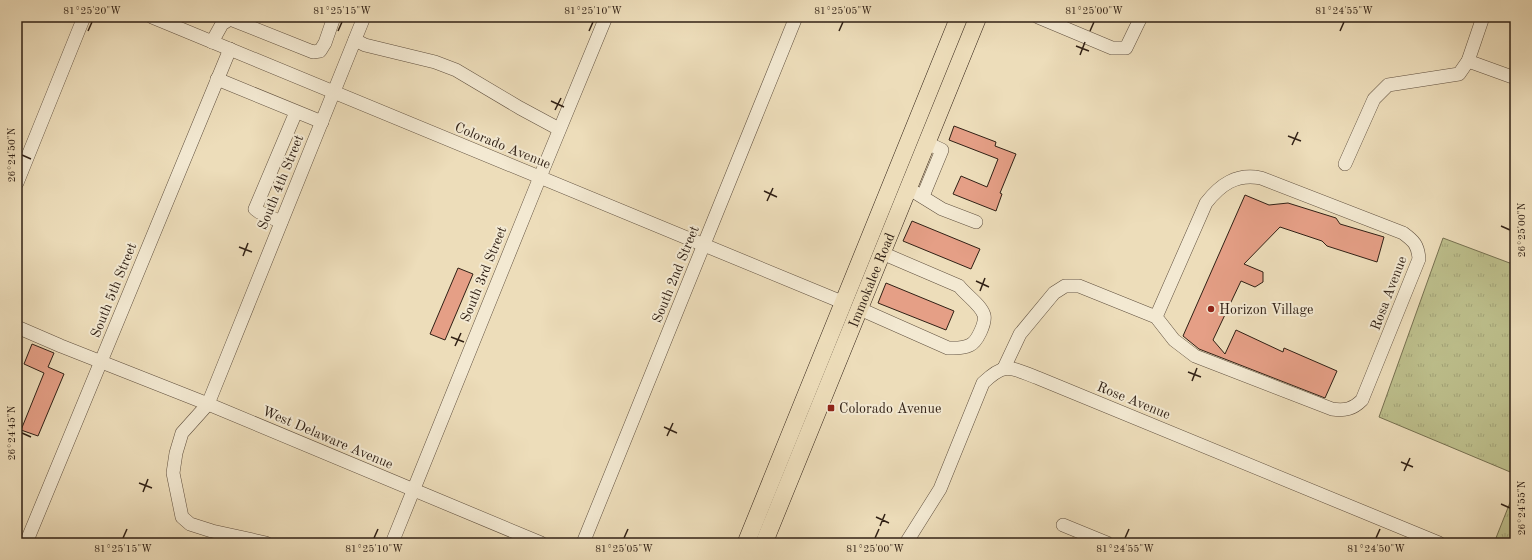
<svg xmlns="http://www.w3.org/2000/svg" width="1532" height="560" font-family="'Old Standard TT',serif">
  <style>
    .grass { fill: url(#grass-tufts); stroke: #767050 }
    .building { fill: #e59f86; stroke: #302015 }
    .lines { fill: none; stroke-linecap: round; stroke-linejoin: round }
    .minor-casing { stroke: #5f4f3e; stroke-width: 14 }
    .major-casing { stroke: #302015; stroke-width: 18 }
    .minor { stroke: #f3e9d2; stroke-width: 13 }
    .major { stroke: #edddba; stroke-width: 17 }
    .ticks { fill: none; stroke: #302015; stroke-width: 1.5 }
    .poi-dot { fill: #8f2418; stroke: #f3e9d2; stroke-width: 1.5 }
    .labels { text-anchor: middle; stroke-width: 4; stroke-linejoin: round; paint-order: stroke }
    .street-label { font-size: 14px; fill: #302015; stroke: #f3e9d2 }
    .poi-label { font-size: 14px; fill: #302015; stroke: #f3e9d2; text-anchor: start }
    .neatline { fill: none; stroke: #302015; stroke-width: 1.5 }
    .ticks-label { font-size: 10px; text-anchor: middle; fill: #302015 }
  </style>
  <defs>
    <pattern id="grass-tufts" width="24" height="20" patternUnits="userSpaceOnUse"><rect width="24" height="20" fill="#bdbf8c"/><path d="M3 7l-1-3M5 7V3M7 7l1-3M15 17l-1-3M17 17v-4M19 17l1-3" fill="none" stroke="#a3a478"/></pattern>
  </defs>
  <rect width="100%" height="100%" fill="#edddba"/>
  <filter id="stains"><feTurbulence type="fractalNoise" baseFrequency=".005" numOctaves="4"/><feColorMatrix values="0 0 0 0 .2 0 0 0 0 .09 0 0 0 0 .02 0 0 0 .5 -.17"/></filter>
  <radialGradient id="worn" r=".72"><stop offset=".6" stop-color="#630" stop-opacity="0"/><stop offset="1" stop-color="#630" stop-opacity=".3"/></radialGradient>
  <g class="grass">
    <path d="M 1443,238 L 1515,265 L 1515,474 L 1379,417 Z"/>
    <path d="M 1515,490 L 1515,543 L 1494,543 Z"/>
  </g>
  <g class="building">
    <path d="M 954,126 L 996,142 L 995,146 L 1016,154 L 1000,193 L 1002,194 L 996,211 L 953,194 L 961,176 L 987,187 L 998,159 L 949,140 Z"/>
    <path d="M 1245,195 L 1269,205 L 1288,203 L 1336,218 L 1340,224 L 1384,237 L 1377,262 L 1327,246 L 1322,241 L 1280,227 L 1244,264 L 1263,272 L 1263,282 L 1255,287 L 1241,281 L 1213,340 L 1225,354 L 1236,330 L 1283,352 L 1284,348 L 1337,371 L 1325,398 L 1199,349 L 1183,336 Z"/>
    <path d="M 912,221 L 980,249 L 971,269 L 903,241 Z"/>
    <path d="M 458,268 L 473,274 L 445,340 L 430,334 Z"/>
    <path d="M 886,283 L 954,311 L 946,330 L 878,303 Z"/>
    <path d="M 32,344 L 54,353 L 48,367 L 64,374 L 38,436 L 21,430 L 44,373 L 24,364 Z"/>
  </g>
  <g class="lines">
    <g class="minor-casing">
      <g id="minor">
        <path d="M 152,17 L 842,302"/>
        <path d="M 1038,17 L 1112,48 L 1126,48 L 1141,17"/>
        <path d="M 355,40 L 365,45 L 435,62 L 456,70 L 520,108 L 559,129"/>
        <path d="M 212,42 L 222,24 L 230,19 L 313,52 L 320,51 L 325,43 L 334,17"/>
        <path d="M 1468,61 L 1515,78"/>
        <path d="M 217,79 L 322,122"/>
        <path d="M 1345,164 L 1374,99 L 1388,85 L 1459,74 L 1468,61 L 1483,17"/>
        <path d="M 17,183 L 84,17"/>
        <path d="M 908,188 L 942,209 L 976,222"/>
        <path d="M 923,196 L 942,150 L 927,143"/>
        <path d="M 281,222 L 259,212 L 255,209 L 296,112"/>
        <path d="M 860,309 L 948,348 C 956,348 962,349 970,345 C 977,342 986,323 984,315 C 981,305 966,295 959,286 L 882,253"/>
        <path d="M 17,327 L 61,346 L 208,404 L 541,543"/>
        <path d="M 1004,368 L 1020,334 L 1054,293 L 1065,286 L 1079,286 L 1156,317 L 1174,340 L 1195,356 L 1332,409 C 1345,411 1353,409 1362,400 L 1419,259 C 1418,245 1414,241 1403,233 L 1261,178 C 1236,173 1220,185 1206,203 L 1156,317"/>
        <path d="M 1063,525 L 1107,543"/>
        <path d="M 26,543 L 230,49"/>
        <path d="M 266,543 L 212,531 L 190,524 L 182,517 L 173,473 L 176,453 L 182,433 L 208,404 L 364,17"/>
        <path d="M 392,543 L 540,177 L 606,17"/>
        <path d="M 583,543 L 796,17"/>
        <path d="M 906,543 L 940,489 L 983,383 C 1006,361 1011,368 1038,378 L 1439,543"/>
      </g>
    </g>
    <g class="major-casing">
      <g id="major">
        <path d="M 746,543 L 959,17"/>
        <path id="s1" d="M 764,543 L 978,17"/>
      </g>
    </g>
    <use href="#minor" class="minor"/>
    <use href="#major" class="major"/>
  </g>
  <path class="ticks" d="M 88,31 L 92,22M 338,31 L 342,22M 589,31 L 593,22M 839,31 L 843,22M 1090,31 L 1094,22M 1340,31 L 1344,22M 1076,46 L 1089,51M 1080,55 L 1085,42M 551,101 L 564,107M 555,110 L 561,98M 1288,136 L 1301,141M 1292,145 L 1298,132M 22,155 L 31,159M 764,191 L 777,197M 767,201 L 773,188M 1501,226 L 1510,230M 239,247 L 252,252M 243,256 L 248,243M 976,281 L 989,287M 980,291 L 985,278M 451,337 L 464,342M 455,346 L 461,333M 1188,372 L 1201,377M 1192,381 L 1197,368M 664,427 L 677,433M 22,433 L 31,437M 667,436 L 673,423M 1401,462 L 1413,467M 1404,471 L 1410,458M 139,483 L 152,488M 143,492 L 148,479M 1501,504 L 1510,508M 876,517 L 889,523M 880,526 L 885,514M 123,538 L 127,529M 374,538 L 378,529M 624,538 L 628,529M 875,538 L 879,529M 1125,538 L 1129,529M 1376,538 L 1380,529"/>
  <g class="poi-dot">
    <circle cx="1211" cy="309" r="4"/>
    <rect x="827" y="404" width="8" height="8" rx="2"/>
  </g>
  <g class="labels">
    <g class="street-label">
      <text transform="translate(503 145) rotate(22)" y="5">Colorado Avenue</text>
      <text transform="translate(280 182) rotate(-68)" y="5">South 4th Street</text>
      <text transform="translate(483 274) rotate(-68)" y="5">South 3rd Street</text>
      <text transform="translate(675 274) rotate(-68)" y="5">South 2nd Street</text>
      <text dy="5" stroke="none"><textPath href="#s1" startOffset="284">Immokalee Road</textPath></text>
      <text transform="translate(113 290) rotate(-68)" y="5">South 5th Street</text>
      <text transform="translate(1388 293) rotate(-69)" y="5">Rosa Avenue</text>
      <text transform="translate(1134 400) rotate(22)" y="5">Rose Avenue</text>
      <text transform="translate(328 437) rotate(23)" y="5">West Delaware Avenue</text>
    </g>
    <g class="poi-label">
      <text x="1219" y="314">Horizon Village</text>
      <text x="839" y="413">Colorado Avenue</text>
    </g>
  </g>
  <rect width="1532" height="560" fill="none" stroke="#edddba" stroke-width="44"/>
  <rect x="22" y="22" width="1488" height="516" class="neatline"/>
  <g class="ticks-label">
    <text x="92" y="14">81°25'20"W</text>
    <text x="342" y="14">81°25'15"W</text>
    <text x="593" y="14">81°25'10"W</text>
    <text x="843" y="14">81°25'05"W</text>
    <text x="1094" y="14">81°25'00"W</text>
    <text x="1344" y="14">81°24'55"W</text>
    <text transform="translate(11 155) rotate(-90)" y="4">26°24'50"N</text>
    <text transform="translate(1521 230) rotate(-90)" y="4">26°25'00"N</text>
    <text transform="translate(11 433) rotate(-90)" y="4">26°24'45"N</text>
    <text transform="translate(1521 508) rotate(-90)" y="4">26°24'55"N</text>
    <text x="123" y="552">81°25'15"W</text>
    <text x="374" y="552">81°25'10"W</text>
    <text x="624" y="552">81°25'05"W</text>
    <text x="875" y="552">81°25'00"W</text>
    <text x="1125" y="552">81°24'55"W</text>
    <text x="1376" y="552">81°24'50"W</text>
  </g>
  <rect width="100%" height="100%" filter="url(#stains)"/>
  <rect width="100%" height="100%" fill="url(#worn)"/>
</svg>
